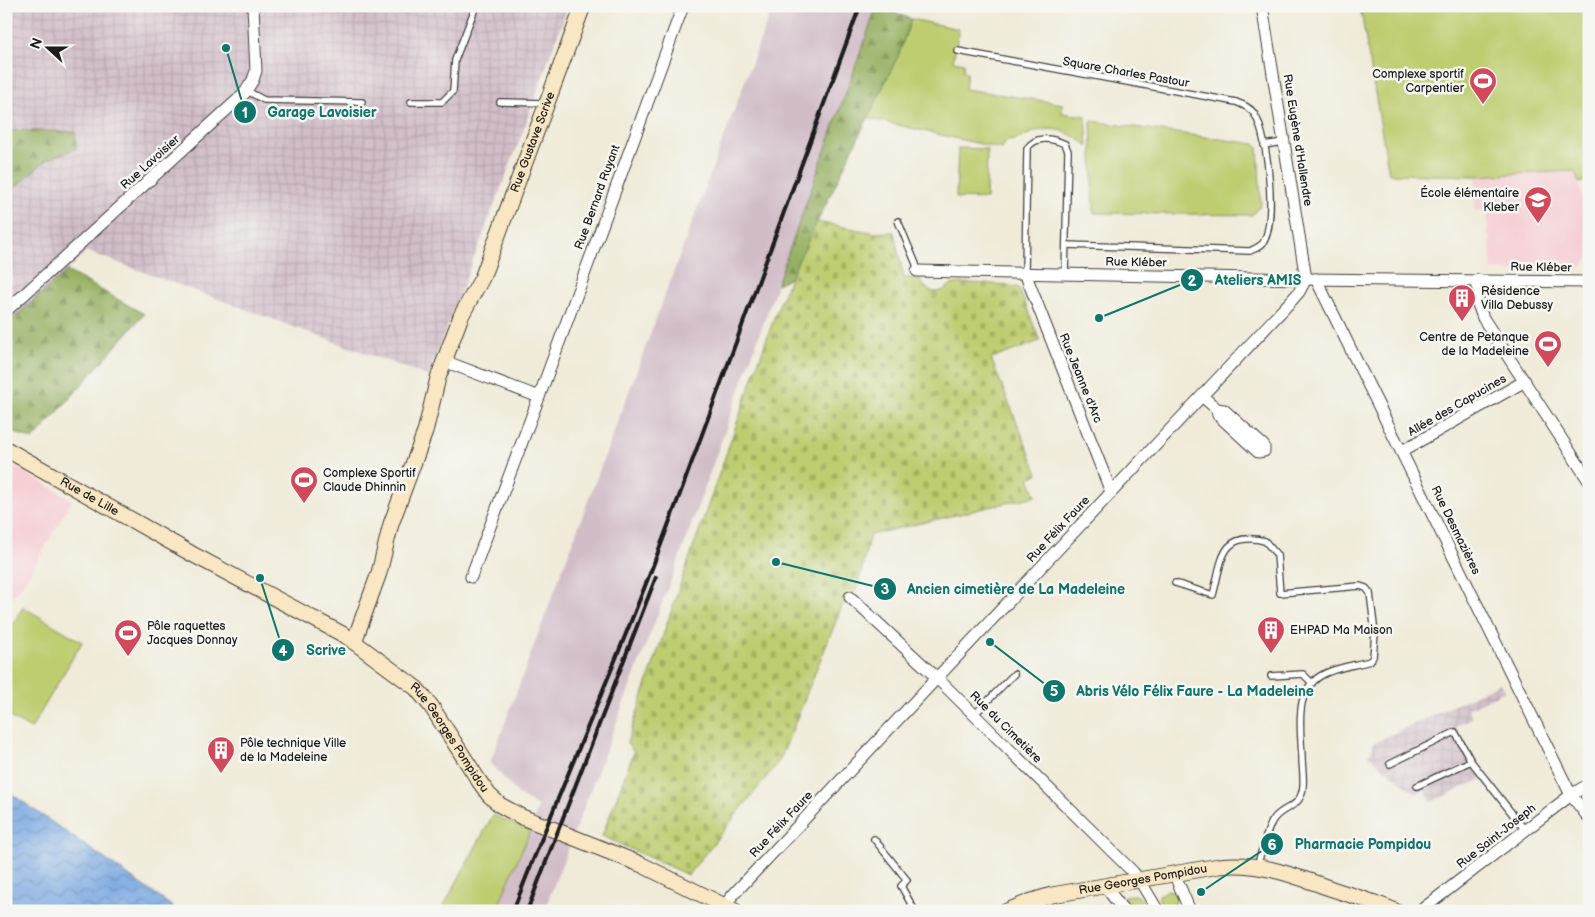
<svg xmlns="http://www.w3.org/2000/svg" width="1595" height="917" font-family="'Balsamiq Sans',sans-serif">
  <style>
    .built { fill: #f6cfd5 }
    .industrial { fill: url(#industrial-grid) }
    .railway { fill: #d1bdc8 }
    .grass { fill: #bdcd6f; stroke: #6c7446 }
    .forest { fill: url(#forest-firs); stroke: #59663f }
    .cemetery { fill: url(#cemetery-stones); stroke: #6c7446 }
    .water { fill: url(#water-waves); stroke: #4a627e }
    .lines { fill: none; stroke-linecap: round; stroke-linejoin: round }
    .lane-casing { stroke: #3c3b38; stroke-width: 8 }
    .street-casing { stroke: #3c3b38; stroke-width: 13 }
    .secondary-casing { stroke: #3c3b38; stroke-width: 17 }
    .lane { stroke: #fff; stroke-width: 5.5 }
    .street { stroke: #fff; stroke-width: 11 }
    .secondary { stroke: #f9e7c3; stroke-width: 15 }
    .rail { stroke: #1c1c1c; stroke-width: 4 }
    .labels { text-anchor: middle; stroke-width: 5; stroke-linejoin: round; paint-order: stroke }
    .street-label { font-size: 12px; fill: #1c1c1c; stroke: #f6f6f2 }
    .poi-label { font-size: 12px; fill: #1c1c1c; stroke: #f6f6f2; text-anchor: start }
    .leader { fill: none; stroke: #0f766e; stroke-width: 2 }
    .callout-dot { fill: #0f766e; stroke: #f6f6f2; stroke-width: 2 }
    .mark-label { font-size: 15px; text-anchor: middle; font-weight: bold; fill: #fff }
    .callout-label { font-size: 14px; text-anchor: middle; font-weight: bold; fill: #0f766e; stroke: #f6f6f2; stroke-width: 5; stroke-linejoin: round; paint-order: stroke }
  </style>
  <defs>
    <pattern id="industrial-grid" width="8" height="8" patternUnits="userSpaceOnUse" patternTransform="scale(1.25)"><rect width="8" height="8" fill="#d1bdc8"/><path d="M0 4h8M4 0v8" fill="none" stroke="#b3a2ab"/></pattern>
    <pattern id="forest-firs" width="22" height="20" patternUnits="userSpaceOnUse" patternTransform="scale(1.25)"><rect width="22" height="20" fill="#96b062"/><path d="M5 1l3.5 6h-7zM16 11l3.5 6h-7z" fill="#7a8e50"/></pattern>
    <pattern id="cemetery-stones" width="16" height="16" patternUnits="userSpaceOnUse" patternTransform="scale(1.25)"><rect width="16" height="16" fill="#bdcd6f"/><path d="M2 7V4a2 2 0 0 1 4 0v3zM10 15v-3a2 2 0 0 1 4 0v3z" fill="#a2af60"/></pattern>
    <pattern id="water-waves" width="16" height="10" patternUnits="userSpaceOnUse" patternTransform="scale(1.25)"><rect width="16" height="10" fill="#78a7e1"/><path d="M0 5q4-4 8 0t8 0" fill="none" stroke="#6287b6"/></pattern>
  </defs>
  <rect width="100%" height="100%" fill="#f6f6f2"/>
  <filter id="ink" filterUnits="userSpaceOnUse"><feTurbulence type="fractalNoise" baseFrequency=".02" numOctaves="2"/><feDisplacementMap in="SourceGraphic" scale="10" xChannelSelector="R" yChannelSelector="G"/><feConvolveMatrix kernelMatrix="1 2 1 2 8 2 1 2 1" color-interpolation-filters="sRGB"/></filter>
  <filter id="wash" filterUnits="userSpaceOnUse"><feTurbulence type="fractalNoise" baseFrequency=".0096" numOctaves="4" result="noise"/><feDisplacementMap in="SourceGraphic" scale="20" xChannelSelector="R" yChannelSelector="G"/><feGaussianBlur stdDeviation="1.12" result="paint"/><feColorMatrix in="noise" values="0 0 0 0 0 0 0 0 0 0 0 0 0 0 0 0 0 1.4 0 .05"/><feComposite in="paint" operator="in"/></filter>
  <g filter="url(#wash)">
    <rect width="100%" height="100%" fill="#f0ebd9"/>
    <g class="built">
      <path d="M 1575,171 L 1589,220 L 1589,257 L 1577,272 L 1491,271 L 1490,236 L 1487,235 L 1488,211 L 1475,211 L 1476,176 Z"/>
      <path d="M 6,461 L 72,500 L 24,583 L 6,605 Z"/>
    </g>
    <g class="industrial">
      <path d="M 6,6 L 568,6 L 522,134 L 428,376 L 86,251 L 67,271 L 6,325 L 6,195 L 46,160 L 77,148 L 75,132 L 6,130 Z"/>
      <path d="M 1501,683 L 1505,691 L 1468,709 L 1472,718 L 1456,726 L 1470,753 L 1519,817 L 1515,821 L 1482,779 L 1431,802 L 1425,790 L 1416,794 L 1369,756 L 1374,743 Z"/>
    </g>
    <path class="railway" d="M 773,6 L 877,6 L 679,559 L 544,911 L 496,911 L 530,831 L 538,807 L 519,795 L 490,763 Z"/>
    <g class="grass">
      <path d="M 1360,6 L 1589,6 L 1589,180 L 1579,183 L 1575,171 L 1476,176 L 1389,174 Z"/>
      <path d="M 911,19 L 959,29 L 953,61 L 964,63 L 963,72 L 967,72 L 965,89 L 1063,104 L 1062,113 L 1086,116 L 1088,146 C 1069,132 1053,123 1029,134 C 1020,138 1016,141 1006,141 L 1002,149 L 867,118 L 898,56 Z"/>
      <path d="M 1091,121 L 1255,144 L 1258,147 L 1261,204 L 1252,215 L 1094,213 Z"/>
      <path d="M 958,148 L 987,149 L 986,199 L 956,198 Z"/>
      <path d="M 23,607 L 82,642 L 31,729 L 6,715 L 6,636 Z"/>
      <path d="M 493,815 L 530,831 L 496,911 L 441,911 Z"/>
      <path d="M 1167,890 L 1175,891 L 1179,897 L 1174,904 L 1177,911 L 1166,911 L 1159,900 L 1159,895 Z"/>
      <path d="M 1133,895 C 1142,896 1144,903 1149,911 L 1139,911 L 1134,903 L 1122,901 L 1121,899 L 1124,896 Z"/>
    </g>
    <g class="forest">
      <path d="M 877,6 L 911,19 L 898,56 L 790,278 L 777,284 Z"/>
      <path d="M 6,130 L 75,132 L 77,148 L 46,160 L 6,195 Z"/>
      <path d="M 67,271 L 144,314 L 33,440 L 6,429 L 6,325 Z"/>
    </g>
    <path class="cemetery" d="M 817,222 L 876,233 L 894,232 L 904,278 L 919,279 C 923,285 928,292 936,292 C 944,292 947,286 954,284 C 966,282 1008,284 1019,288 L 1040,341 L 991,359 L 1038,474 L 1029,478 L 1036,496 L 870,535 L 857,589 L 842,606 L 780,760 L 688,875 L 602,836 L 634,752 L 627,743 L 679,588 L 774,318 L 790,278 Z"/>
    <path class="water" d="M 6,790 L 179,911 L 6,911 Z"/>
  </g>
  <g filter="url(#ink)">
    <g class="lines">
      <g class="lane-casing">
        <g id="lane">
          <path d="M 958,51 L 1236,102 C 1244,105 1251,108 1255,115 C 1268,136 1277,222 1263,243 C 1260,247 1254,249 1250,251 L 1066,245"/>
          <path d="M 247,91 L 264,100 L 362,102"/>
          <path d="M 411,102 L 442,102 L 453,91 L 455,60 L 476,6"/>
          <path d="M 500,102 L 545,103"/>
          <path d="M 1264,145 L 1284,142"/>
          <path d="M 898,221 L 916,264 L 917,271"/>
          <path d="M 1025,273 L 1027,149 C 1035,135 1052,138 1065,144 L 1068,151 L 1065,274"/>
          <path d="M 1175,583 L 1213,595 C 1222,562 1220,530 1265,541 L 1277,555 L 1280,593 L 1360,586 L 1366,588 L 1370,593 L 1375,633 L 1373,657 L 1370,661 C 1356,665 1339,667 1326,673 C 1292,688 1301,728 1302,758 C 1302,768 1305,782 1302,792 C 1298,809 1282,806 1273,820 C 1267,829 1261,854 1257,866"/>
          <path d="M 1271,676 L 1303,674 L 1312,683"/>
          <path d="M 974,715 L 1014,674"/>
          <path d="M 1390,764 L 1455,732 L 1471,761 L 1525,830"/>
          <path d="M 1417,786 L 1471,761"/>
          <path d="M 874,839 L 907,880 L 901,886 L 915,911"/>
        </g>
      </g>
      <g class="street-casing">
        <g id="street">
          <path d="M 1262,6 L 1306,279"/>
          <path d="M 917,271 L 1306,279 L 1589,282"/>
          <path d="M 1025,273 L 1111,492"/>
          <path d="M 1316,279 L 1571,795 L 1589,818"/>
          <path d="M 1478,280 L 1478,304 L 1483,318 L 1589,481"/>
          <path d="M 6,311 L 244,94 L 253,80 L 256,71 L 253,6"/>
          <path d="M 444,361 L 539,397 L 471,577"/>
          <path d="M 539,397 L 683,6"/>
          <path d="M 1203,397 L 1217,409 L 1224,410 L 1264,446 L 1264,451 L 1258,452 L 1218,415 L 1217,409"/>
          <path d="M 1402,451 L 1525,381"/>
          <path d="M 850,597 L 937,678 L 1133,872 L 1139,879 L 1158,911"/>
          <path d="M 1174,873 L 1190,911"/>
          <path d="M 1105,886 L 1124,911"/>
          <path d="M 725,906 L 732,896 L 1292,300 L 1299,292 L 1306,279"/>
          <path d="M 1420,911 L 1571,795 L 1589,784"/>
        </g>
      </g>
      <g class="secondary-casing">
        <g id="secondary">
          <path id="s1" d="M 6,449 L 192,554 L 346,636 L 416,688 L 431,706 L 479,781 L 489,795 L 500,805 L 522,817 L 640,864 L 735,911"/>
          <path id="s2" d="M 354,642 L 379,573 L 391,524 L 425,432 L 438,378 L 461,316 L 482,278 L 583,6"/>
          <path id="s3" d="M 1007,911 L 1029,902 L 1052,895 L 1219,866 C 1258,861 1296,876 1332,889 C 1353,896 1375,902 1395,911"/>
        </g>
      </g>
      <use href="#lane" class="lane"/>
      <use href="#street" class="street"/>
      <use href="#secondary" class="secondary"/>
      <g class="rail">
        <path d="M 513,911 C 558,794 609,680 654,563 C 724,378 791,192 860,6"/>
        <path d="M 527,911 L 656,577"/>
      </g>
    </g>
  </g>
  <defs>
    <g id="stadium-pin" transform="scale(1.4375)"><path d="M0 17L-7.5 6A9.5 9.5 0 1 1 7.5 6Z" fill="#d1495b" stroke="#f6f6f2"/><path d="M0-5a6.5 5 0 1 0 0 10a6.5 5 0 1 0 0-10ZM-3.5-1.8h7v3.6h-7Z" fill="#fff"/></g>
    <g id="school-pin" transform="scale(1.4375)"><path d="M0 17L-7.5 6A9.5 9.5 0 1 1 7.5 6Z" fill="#d1495b" stroke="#f6f6f2"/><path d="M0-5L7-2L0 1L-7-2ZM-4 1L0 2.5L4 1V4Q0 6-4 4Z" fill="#fff"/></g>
    <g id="building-pin" transform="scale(1.4375)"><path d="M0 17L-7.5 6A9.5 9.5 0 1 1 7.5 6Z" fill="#d1495b" stroke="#f6f6f2"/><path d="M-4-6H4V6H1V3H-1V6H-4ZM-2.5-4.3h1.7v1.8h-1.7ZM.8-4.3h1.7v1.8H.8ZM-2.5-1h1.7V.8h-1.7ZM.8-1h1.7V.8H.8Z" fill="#fff"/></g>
  </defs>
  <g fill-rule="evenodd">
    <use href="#stadium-pin" x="1483" y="81"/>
    <use href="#school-pin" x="1538" y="200"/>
    <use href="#building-pin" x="1462" y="298"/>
    <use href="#stadium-pin" x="1548" y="344"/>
    <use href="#stadium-pin" x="304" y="480"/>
    <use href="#building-pin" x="1271" y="630"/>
    <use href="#stadium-pin" x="128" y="633"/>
    <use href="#building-pin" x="221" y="750"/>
  </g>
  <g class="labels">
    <g class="street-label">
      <text transform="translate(1126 72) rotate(10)" y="4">Square Charles Pastour</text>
      <text transform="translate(1298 140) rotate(81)" y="4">Rue Eugène d'Hallendre</text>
      <text dy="4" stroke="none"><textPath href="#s2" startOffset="532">Rue Gustave Scrive</textPath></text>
      <text transform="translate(150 162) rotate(-42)" y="4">Rue Lavoisier</text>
      <text transform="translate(597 197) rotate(-70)" y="4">Rue Bernard Ruyant</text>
      <text transform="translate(1136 262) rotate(1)" y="4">Rue Kléber</text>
      <text transform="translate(1541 267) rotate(1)" y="4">Rue Kléber</text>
      <text transform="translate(1081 378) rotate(68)" y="4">Rue Jeanne d'Arc</text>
      <text transform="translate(1457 405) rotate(-30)" y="4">Allée des Capucines</text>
      <text dy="4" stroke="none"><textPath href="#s1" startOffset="96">Rue de Lille</textPath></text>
      <text transform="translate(1058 529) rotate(-47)" y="4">Rue Félix Faure</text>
      <text transform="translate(1456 530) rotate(64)" y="4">Rue Desmazières</text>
      <text transform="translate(1006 727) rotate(45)" y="4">Rue du Cimetière</text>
      <text dy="4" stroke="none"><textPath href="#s1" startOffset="535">Rue Georges Pompidou</textPath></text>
      <text transform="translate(781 824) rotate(-47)" y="4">Rue Félix Faure</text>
      <text transform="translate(1496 836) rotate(-38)" y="4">Rue Saint-Joseph</text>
      <text dy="4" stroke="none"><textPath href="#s3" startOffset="140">Rue Georges Pompidou</textPath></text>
    </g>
    <g class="poi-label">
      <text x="1464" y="78" text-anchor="end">Complexe sportif<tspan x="1464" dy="14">Carpentier</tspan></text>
      <text x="1519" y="197" text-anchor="end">École élémentaire<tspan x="1519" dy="14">Kleber</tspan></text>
      <text x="1481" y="295">Résidence<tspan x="1481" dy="14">Villa Debussy</tspan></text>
      <text x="1529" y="341" text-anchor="end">Centre de Petanque<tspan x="1529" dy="14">de la Madeleine</tspan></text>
      <text x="323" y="477">Complexe Sportif<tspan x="323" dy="14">Claude Dhinnin</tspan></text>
      <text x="147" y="630">Pôle raquettes<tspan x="147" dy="14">Jacques Donnay</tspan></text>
      <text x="1290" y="634">EHPAD Ma Maison</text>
      <text x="240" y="747">Pôle technique Ville<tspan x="240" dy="14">de la Madeleine</tspan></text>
    </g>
  </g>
  <path class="leader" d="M226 48L245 112M1099 318L1192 280M776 562L885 589M260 578L283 650M990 642L1054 691M1201 892L1272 844"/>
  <g class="callout-dot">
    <circle cx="226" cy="48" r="5"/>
    <circle cx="1099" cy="318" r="5"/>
    <circle cx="776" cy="562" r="5"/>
    <circle cx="260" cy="578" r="5"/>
    <circle cx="990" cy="642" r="5"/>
    <circle cx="1201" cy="892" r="5"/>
    <circle cx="245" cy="112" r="12"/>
    <circle cx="1192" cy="280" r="12"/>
    <circle cx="885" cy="589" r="12"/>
    <circle cx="283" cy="650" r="12"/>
    <circle cx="1054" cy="691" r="12"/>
    <circle cx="1272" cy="844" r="12"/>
  </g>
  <g class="mark-label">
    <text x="245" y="118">1</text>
    <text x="1192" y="286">2</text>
    <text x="885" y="594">3</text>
    <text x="283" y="656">4</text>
    <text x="1054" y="696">5</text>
    <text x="1272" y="850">6</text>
  </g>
  <g class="callout-label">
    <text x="322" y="117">Garage Lavoisier</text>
    <text x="1258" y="285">Ateliers AMIS</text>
    <text x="1016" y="594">Ancien cimetière de La Madeleine</text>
    <text x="326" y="655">Scrive</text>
    <text x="1195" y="696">Abris Vélo Félix Faure - La Madeleine</text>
    <text x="1363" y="849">Pharmacie Pompidou</text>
  </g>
  <rect width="1595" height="917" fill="none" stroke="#f6f6f2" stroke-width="25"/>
  <g transform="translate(48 48) rotate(291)" stroke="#f6f6f2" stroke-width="4" paint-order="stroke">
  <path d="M0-4L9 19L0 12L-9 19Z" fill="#1c1c1c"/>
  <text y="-8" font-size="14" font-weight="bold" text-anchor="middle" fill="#1c1c1c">N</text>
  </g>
</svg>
